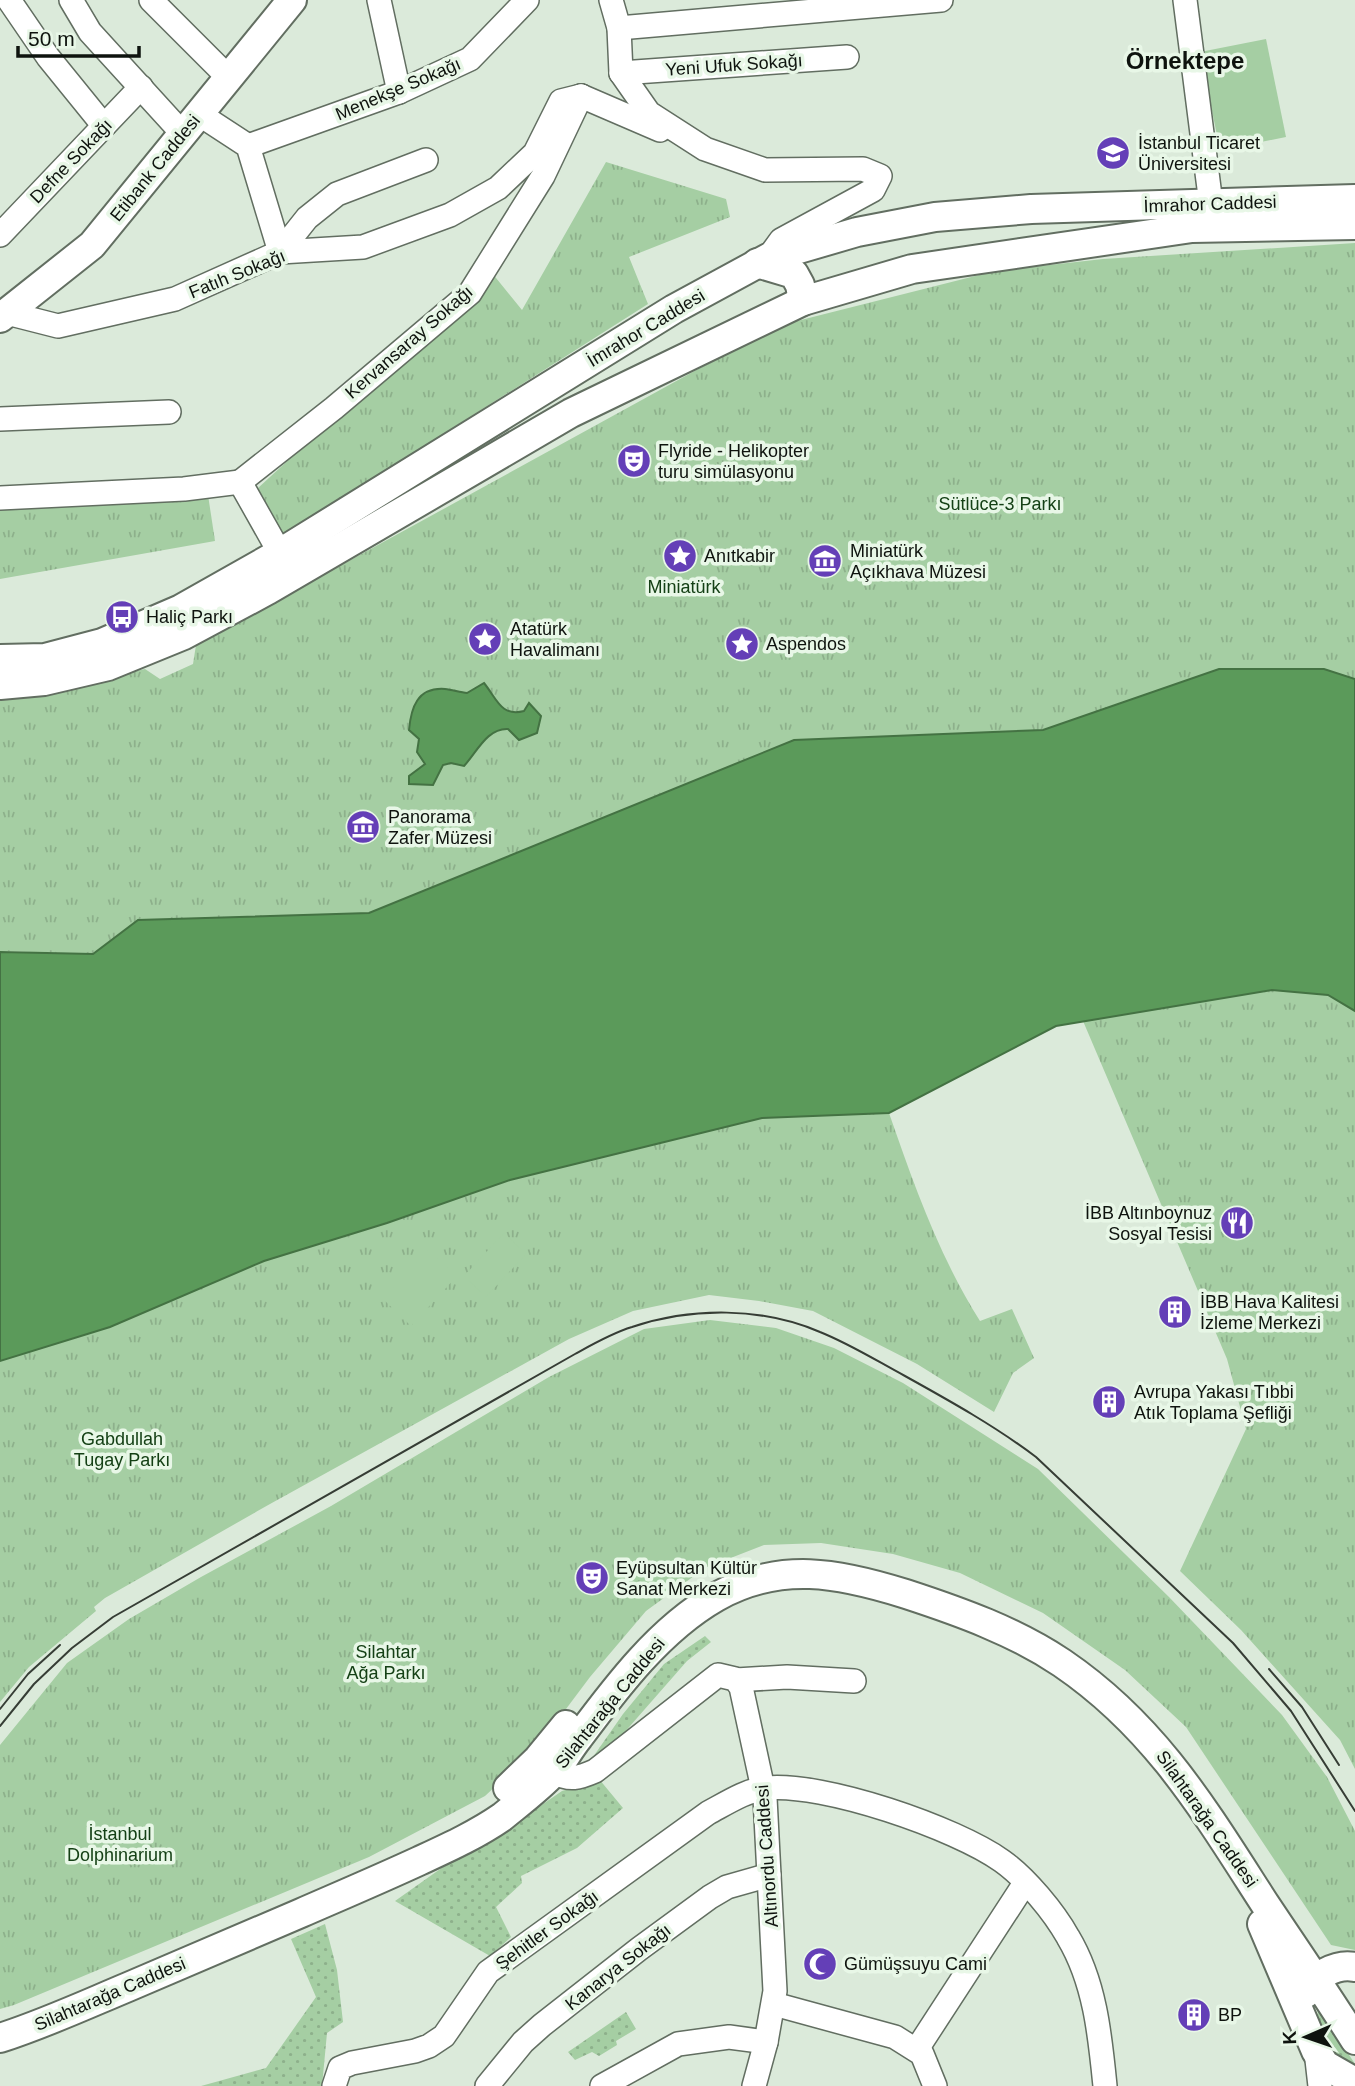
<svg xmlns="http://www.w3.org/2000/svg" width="1355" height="2086" font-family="Helvetica,sans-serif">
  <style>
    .grass { fill: url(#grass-dots) }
    .park { fill: url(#park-tufts) }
    .pitch { fill: #a5cea3 }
    .water { fill: #5b9a5a; stroke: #447243; stroke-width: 2 }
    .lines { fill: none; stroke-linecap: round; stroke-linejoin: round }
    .minor-casing { stroke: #626e61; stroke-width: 26 }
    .major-casing { stroke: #626e61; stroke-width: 32 }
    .minor { stroke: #fff; stroke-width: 23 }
    .major { stroke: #fff; stroke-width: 28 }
    .tram { stroke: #363d35; stroke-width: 2 }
    .labels { text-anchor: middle; stroke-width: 7; stroke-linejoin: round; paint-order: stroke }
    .street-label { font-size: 18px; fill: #0e130e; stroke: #e8f7e7 }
    .poi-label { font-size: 18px; fill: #0e130e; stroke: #e8f7e7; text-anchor: start }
    .park-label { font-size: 18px; fill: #144015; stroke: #e8f7e7 }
    .district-label { font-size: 24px; font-weight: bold; fill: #0e130e; stroke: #e8f7e7 }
  </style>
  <defs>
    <pattern id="grass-dots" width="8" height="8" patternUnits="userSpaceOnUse" patternTransform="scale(1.75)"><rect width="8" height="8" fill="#a5cea3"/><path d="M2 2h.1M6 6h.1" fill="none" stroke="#8db08b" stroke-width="1.8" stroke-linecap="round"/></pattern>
    <pattern id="park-tufts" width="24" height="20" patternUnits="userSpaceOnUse" patternTransform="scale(1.75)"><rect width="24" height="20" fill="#a5cea3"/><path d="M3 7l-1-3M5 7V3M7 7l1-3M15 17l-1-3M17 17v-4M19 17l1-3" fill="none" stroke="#8db08b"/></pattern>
  </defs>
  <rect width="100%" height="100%" fill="#dbeada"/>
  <g class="grass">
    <path d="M 705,1636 L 711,1642 L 687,1661 L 616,1742 L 586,1767 L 623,1714 L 664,1664 Z"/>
    <path d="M 599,1779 L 623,1808 L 577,1848 L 521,1876 L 522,1883 L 496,1907 L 511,1937 L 490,1956 L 395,1901 L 443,1867 L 479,1848 L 562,1791 Z"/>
    <path d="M 325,1924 L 337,1970 L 343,2022 L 327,2033 L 322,2086 L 201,2086 L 266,2068 L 316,1997 L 291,1939 Z"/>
    <path d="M 1317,2006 L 1355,2064 L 1355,2072 L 1333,2057 L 1319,2024 Z"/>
    <path d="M 626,2012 L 636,2029 L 616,2041 L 617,2045 L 599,2056 L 592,2052 L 575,2060 L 568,2052 Z"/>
  </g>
  <g class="park">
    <path d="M 606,162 L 726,199 L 730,217 L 629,257 L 648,304 L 281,537 L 258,488 L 492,273 L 522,310 Z"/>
    <path d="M 1355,243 L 1355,679 L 1324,669 L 1219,669 L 1044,730 L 794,740 L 369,913 L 138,920 L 93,954 L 0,951 L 0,694 L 33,693 L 145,669 L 160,679 L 193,664 L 196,645 L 700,368 L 793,322 L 995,271 L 1103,259 Z"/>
    <path d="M 208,495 L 215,541 L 0,579 L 0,508 Z"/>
    <path d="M 1272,990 L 1332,995 L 1355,1010 L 1355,1769 L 1340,1740 L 1241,1630 L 1180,1571 L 1246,1429 L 1227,1359 L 1083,1021 Z"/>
    <path d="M 889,1113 C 914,1185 939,1256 980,1321 L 1012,1309 L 1034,1358 L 1013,1373 L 994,1412 L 917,1364 L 813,1311 L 759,1301 L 709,1295 L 633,1311 L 569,1339 L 270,1504 L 105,1598 L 94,1607 L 96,1611 L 29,1667 L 0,1702 L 0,1361 L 110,1327 L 264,1261 L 387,1223 L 510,1180 L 762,1118 Z"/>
    <path d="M 710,1320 L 776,1328 L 834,1348 L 903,1383 L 1038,1469 L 1169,1597 L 1282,1715 L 1327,1777 L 1355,1831 L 1355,1950 L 1331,1945 L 1186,1727 L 1125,1670 L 1043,1613 L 960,1573 L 893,1554 L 821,1543 L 764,1545 L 705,1568 L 646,1611 L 590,1677 L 554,1725 L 513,1770 L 485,1796 L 369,1857 L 14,2005 L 0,2009 L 0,1745 L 67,1663 L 129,1619 L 201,1577 L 331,1506 L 549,1377 L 644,1329 Z"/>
  </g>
  <g class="pitch">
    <path d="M 1266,39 L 1286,137 L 1220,150 L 1200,52 Z"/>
    <path d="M 504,1233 L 526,1254 L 486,1297 L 464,1276 Z"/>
    <path d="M 428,1250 L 457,1276 L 411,1326 L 383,1299 Z"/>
  </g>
  <g class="water">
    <path d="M 1219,669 L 1324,669 L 1355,679 L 1355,1011 L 1328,995 L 1272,990 L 1056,1026 L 889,1113 L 762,1118 L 510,1180 L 387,1223 L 264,1261 L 110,1327 L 0,1361 L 0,952 L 93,954 L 138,920 L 369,913 L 794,740 L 1043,730 Z"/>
    <path d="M 484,683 C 497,699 501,717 524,711 L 529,703 L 541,716 L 537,733 L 519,740 L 508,729 C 487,728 477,752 464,766 L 451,763 L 443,765 L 433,785 L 409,784 L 409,776 L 425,764 L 417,752 L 419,739 L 409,730 C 411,708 417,687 445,689 C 452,690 460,692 467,693 Z"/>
  </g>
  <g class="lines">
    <g class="minor-casing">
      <g id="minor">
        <path d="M 9,0 L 48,57 L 104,126"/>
        <path d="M 71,0 L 90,32 L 183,134"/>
        <path d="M 151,0 L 229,78"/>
        <path d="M 379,0 L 399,92"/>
        <path d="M 611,0 L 619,28 L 621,73 L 649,113 L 705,149 L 765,170 L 863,169 L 880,176 L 873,190 L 781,240 L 768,258"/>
        <path d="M 1185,0 L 1211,204"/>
        <path d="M 619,28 L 941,0"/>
        <path d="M 621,73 L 847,57"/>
        <path d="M 581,96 L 660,130"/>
        <path d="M 199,114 L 248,146 L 280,252"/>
        <path d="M 248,146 L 399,92 L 470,59 L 527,0"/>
        <path d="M 0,235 L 141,87"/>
        <path d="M 280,252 L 307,218 L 337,194 L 426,160"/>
        <path d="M 7,313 L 58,326 L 175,299 L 280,252 L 363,247 L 450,215 L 498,188 L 535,153 L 561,101 L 581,96"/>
        <path d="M 0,419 L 169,412"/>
        <path d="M 0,498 L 184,489 L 240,482"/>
        <path d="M 280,553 L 240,482 L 334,408 L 470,293 L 543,176 L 581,96"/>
        <path d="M 736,1680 L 787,1677 L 854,1681"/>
        <path d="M 553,1772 C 570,1781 579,1778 595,1771 L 718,1675 L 735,1679 L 741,1687 L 765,1798 L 775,1991 L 766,2042 L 754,2086"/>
        <path d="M 774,2004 L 895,2037 L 922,2054 L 935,2086"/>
        <path d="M 917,2049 L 1025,1883"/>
        <path d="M 1316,2051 L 1320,2086"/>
        <path d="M 334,2086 L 340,2068 L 352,2063 L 415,2051 L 429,2046 L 444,2036 L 488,1972 L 708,1813 C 725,1804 746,1790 766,1788 C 823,1782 956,1828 1002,1861 C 1026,1878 1054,1912 1068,1937 C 1095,1982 1100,2035 1105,2086"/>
        <path d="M 487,2086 L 523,2042 L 542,2025 L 639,1949 L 710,1897 L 727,1887 L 769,1875"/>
        <path d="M 602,2086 L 678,2044 L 729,2037 L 766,2042"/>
      </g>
    </g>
    <g class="major-casing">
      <g id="major">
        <path d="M 757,263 L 794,274 L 800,285 L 803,301"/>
        <path d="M 0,318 L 92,245 L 292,0"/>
        <path d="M 0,659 L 45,658 L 102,643 L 181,609 L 280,553 L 674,309 L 768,258 L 857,232 L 935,217 L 1031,209 L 1355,199"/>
        <path d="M 0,685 L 44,681 L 108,666 L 184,635 L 268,590 L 571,413 L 803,301 L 912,269 L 1192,228 L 1355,225"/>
        <path d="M 508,1788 L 538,1759 L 566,1725"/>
        <path d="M 1262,1924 L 1316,2051 L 1325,2065 L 1355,2082"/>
        <path d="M 1306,1993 C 1314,1976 1336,1963 1355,1967"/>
        <path d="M 0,2038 C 44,2024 85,2005 128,1987 C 185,1963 243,1938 301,1913 C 340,1896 380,1879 419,1861 C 447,1848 476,1835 502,1817 C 519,1803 539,1788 554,1772 C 563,1761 570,1748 579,1737 C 617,1686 660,1629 716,1597 C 780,1561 839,1573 906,1594 C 961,1612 1014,1631 1062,1663 C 1156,1727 1205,1811 1265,1904 C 1295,1949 1326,1994 1355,2040"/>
      </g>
    </g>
    <use href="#minor" class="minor"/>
    <use href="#major" class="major"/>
    <g class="tram">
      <path d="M 1269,1669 L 1302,1707 L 1339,1765"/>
      <path d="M 0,1709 L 28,1674 L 60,1645"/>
      <path d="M 0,1726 L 34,1684 L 72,1648 L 113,1617 L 575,1354 C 593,1344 612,1333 632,1327 C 692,1307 762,1307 820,1332 C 850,1344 877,1361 905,1376 C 950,1401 995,1426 1036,1457 L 1233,1643 L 1291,1711 L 1355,1811"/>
    </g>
  </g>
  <defs>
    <g id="university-disc" transform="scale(1.75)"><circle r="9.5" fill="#643fb7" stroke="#e8f7e7"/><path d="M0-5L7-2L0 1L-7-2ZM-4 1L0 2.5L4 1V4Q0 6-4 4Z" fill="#fff"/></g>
    <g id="theatre-disc" transform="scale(1.75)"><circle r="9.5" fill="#643fb7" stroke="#e8f7e7"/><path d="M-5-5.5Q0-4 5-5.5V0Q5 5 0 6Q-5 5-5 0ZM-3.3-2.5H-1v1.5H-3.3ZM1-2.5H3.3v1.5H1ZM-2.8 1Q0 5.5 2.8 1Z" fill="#fff"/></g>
    <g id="sight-disc" transform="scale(1.75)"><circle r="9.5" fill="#643fb7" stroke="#e8f7e7"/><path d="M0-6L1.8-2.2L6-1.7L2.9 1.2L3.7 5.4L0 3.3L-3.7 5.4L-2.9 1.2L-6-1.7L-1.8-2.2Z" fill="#fff"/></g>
    <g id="museum-disc" transform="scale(1.75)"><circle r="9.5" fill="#643fb7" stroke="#e8f7e7"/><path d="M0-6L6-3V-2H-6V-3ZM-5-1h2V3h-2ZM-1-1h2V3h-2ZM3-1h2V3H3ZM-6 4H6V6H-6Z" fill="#fff"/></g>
    <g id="bus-disc" transform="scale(1.75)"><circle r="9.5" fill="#643fb7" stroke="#e8f7e7"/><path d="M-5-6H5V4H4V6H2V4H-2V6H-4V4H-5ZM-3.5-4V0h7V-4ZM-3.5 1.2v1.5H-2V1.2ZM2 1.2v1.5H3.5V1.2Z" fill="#fff"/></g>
    <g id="restaurant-disc" transform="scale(1.75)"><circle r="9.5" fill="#643fb7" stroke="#e8f7e7"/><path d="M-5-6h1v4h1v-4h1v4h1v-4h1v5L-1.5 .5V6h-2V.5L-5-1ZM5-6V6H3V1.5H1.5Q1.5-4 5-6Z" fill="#fff"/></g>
    <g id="building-disc" transform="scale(1.75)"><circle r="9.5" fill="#643fb7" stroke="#e8f7e7"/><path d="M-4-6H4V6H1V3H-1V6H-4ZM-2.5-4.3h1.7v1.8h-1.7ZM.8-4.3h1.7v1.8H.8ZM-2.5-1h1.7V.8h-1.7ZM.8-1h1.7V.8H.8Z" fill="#fff"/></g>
    <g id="mosque-disc" transform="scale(1.75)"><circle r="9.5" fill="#643fb7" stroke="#e8f7e7"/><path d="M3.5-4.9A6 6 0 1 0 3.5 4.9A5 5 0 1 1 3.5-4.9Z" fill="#fff"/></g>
  </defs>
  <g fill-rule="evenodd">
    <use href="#university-disc" x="1113" y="153"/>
    <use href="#theatre-disc" x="634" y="461"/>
    <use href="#sight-disc" x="680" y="556"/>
    <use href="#museum-disc" x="825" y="561"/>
    <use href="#bus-disc" x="122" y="617"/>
    <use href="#sight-disc" x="485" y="639"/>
    <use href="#sight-disc" x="742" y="644"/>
    <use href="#museum-disc" x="363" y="827"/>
    <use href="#restaurant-disc" x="1237" y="1223"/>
    <use href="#building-disc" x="1175" y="1312"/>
    <use href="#building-disc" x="1109" y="1402"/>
    <use href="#theatre-disc" x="592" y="1578"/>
    <use href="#mosque-disc" x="820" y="1964"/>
    <use href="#building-disc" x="1194" y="2015"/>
  </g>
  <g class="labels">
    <g class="street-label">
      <text transform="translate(734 65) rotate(-4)" y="6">Yeni Ufuk Sokağı</text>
      <text transform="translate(398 89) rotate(-23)" y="6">Menekşe Sokağı</text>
      <text transform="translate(71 161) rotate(-46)" y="6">Defne Sokağı</text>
      <text transform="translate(155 168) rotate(-51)" y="6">Etibank Caddesi</text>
      <text transform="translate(1210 204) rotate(-2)" y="6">İmrahor Caddesi</text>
      <text transform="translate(237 274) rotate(-22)" y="6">Fatıh Sokağı</text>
      <text transform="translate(646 328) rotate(-31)" y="6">İmrahor Caddesi</text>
      <text transform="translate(409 342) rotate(-41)" y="6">Kervansaray Sokağı</text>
      <text transform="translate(610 1703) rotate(-51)" y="6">Silahtarağa Caddesi</text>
      <text transform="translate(1207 1819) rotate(55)" y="6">Silahtarağa Caddesi</text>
      <text transform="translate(767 1856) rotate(-94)" y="6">Altınordu Caddesi</text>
      <text transform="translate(547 1930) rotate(-36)" y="6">Şehitler Sokağı</text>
      <text transform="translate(618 1967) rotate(-38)" y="6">Kanarya Sokağı</text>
      <text transform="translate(110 1994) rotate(-23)" y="6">Silahtarağa Caddesi</text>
    </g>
    <g class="poi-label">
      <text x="1138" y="149">İstanbul Ticaret<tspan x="1138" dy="21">Üniversitesi</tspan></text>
      <text x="658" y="457">Flyride - Helikopter<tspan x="658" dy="21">turu simülasyonu</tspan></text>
      <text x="850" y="557">Miniatürk<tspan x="850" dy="21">Açıkhava Müzesi</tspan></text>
      <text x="704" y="562">Anıtkabir</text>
      <text x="146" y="623">Haliç Parkı</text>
      <text x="510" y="635">Atatürk<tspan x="510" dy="21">Havalimanı</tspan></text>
      <text x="766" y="650">Aspendos</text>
      <text x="388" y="823">Panorama<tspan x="388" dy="21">Zafer Müzesi</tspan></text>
      <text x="1212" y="1219" text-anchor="end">İBB Altınboynuz<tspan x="1212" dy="21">Sosyal Tesisi</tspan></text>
      <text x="1200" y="1308">İBB Hava Kalitesi<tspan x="1200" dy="21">İzleme Merkezi</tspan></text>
      <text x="1134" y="1398">Avrupa Yakası Tıbbi<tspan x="1134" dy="21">Atık Toplama Şefliği</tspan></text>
      <text x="616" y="1574">Eyüpsultan Kültür<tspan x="616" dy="21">Sanat Merkezi</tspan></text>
      <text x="844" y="1970">Gümüşsuyu Cami</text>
      <text x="1218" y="2021">BP</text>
    </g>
    <g class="park-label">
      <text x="1000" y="510">Sütlüce-3 Parkı</text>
      <text x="684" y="593">Miniatürk</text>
      <text x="122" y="1445">Gabdullah<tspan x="122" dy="21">Tugay Parkı</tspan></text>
      <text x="386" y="1658">Silahtar<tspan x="386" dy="21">Ağa Parkı</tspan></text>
      <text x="120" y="1840">İstanbul<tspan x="120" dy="21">Dolphinarium</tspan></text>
    </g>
    <g class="district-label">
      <text x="1185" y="69">Örnektepe</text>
    </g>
  </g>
  <g transform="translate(1306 2037) rotate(268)" stroke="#e8f7e7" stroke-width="5" paint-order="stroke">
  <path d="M0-5L12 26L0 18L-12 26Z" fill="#0e130e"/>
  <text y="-10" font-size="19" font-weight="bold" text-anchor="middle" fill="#0e130e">K</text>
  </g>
  <path d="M18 46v10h121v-10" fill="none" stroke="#0e130e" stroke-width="3.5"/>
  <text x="28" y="46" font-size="21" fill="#0e130e" stroke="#e8f7e7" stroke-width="5" paint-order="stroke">50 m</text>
</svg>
